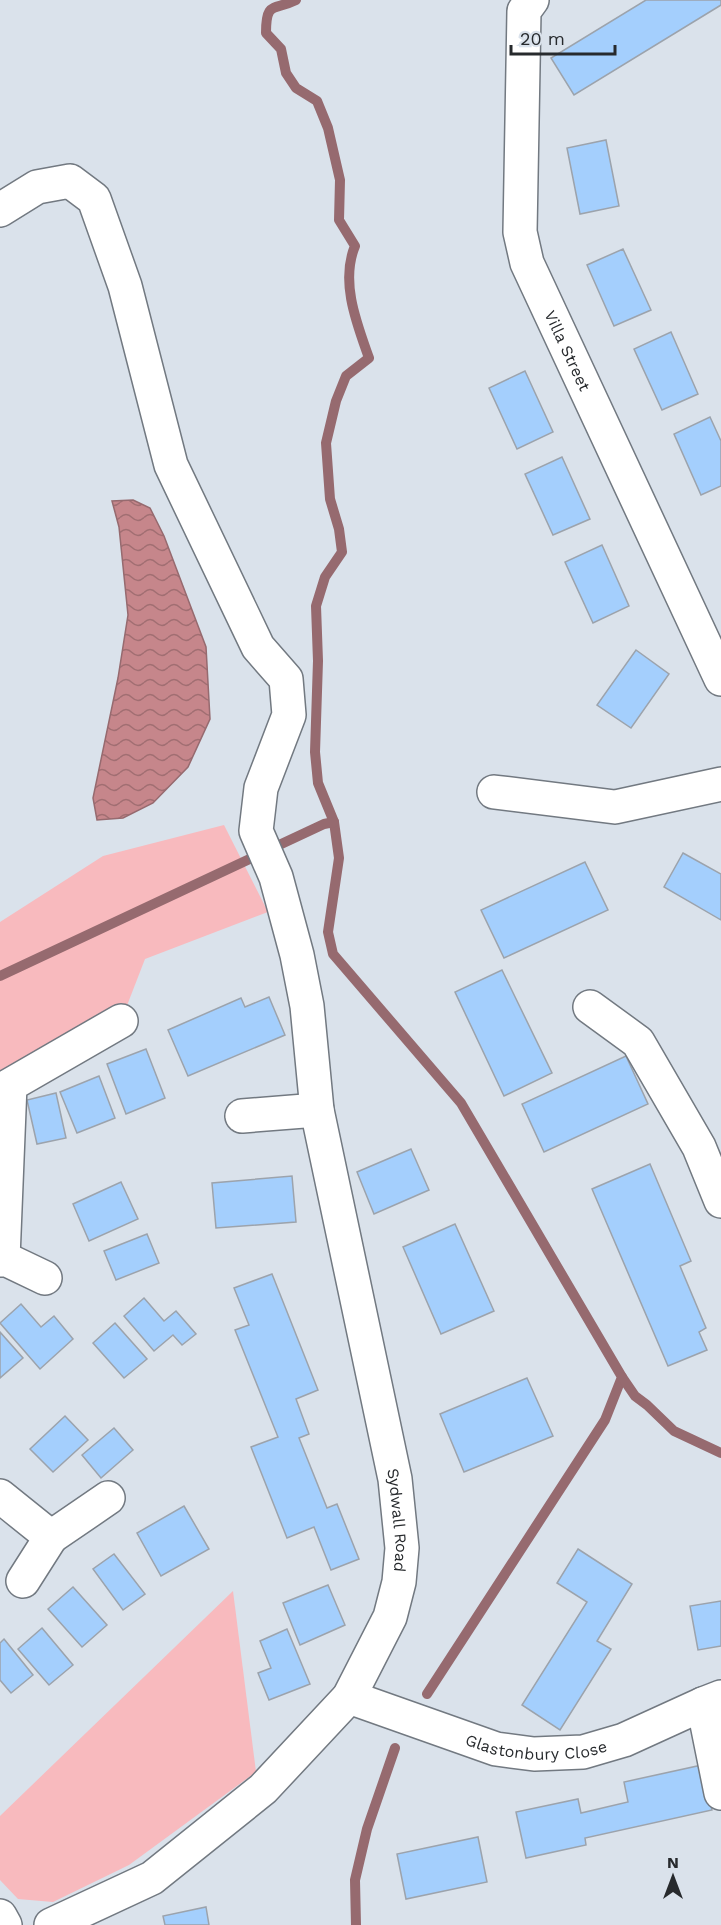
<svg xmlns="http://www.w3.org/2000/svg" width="721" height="1925" font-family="'Work Sans',sans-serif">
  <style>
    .green { fill: #f8babe }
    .water { fill: url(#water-waves); stroke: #966a6f; stroke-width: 1.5 }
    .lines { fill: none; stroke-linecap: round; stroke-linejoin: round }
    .stream { stroke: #966a6f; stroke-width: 10 }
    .building { fill: #a4cffd; stroke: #9ca3ac; stroke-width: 1.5 }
    .minor-casing { stroke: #727981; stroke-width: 36 }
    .minor { stroke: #fff; stroke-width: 33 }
    .labels { text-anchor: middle; stroke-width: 6; stroke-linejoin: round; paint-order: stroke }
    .street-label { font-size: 16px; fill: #272a2d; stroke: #dae2eb }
  </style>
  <defs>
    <pattern id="water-waves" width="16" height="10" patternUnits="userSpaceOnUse" patternTransform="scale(1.5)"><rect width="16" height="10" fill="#c6868b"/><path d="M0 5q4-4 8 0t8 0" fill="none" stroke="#a16e72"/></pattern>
  </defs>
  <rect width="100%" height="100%" fill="#dae2eb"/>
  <g class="green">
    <path d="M 224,825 L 268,912 L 145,959 L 121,1021 L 0,1078 L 0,922 L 103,856 Z"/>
    <path d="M 233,1591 L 256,1772 L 129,1865 L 53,1902 L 18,1899 L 0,1880 L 0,1816 Z"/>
  </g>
  <path class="water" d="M 133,500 L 150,508 L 164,536 L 206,647 L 210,719 L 188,767 L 153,803 L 123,818 L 97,820 L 93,798 L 118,678 L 128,615 L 119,527 L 112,501 Z"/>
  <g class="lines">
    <g class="stream">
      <path d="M 296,0 C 274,11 266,0 266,33 L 281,49 L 286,73 L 296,88 L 317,101 L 328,128 L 340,180 L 339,220 L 355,246 C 340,282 357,324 369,358 L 346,376 L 336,401 L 326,443 L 330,499 L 339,529 L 342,552 L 325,577 L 316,606 L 318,661 L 315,752 L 318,783 L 334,822 L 339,858 L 328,932 L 333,954 L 461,1103 L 622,1377 L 605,1420 L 427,1694"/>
      <path d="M 0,976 L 324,824 L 334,822"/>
      <path d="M 622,1377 L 635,1396 L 647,1405 L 674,1431 L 721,1453"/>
      <path d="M 356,1925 L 355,1880 L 367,1829 L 395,1748"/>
    </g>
  </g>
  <g class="building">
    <path d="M 646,0 L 721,0 L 721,5 L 574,95 L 551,58 Z"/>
    <path d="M 606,140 L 619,206 L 580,214 L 567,148 Z"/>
    <path d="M 623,249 L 651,310 L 614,326 L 587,265 Z"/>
    <path d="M 671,332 L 698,394 L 662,410 L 634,349 Z"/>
    <path d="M 525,371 L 553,432 L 517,449 L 489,388 Z"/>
    <path d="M 710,417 L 721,441 L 721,486 L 701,495 L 674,434 Z"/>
    <path d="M 562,457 L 590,519 L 553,535 L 525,474 Z"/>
    <path d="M 602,545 L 629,606 L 593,623 L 565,562 Z"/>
    <path d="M 636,650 L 669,674 L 631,728 L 597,705 Z"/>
    <path d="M 683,853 L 721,874 L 721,920 L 664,887 Z"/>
    <path d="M 585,862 L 608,910 L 504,958 L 481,910 Z"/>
    <path d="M 502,970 L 552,1073 L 504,1096 L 455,992 Z"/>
    <path d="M 269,997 L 285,1035 L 188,1076 L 168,1030 L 241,998 L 245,1007 Z"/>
    <path d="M 146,1049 L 165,1098 L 126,1114 L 107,1064 Z"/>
    <path d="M 626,1056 L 648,1104 L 544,1152 L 522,1104 Z"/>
    <path d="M 99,1076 L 115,1118 L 77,1133 L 60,1092 Z"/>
    <path d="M 56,1093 L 66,1138 L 37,1144 L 27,1100 Z"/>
    <path d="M 411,1149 L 429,1190 L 374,1214 L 357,1172 Z"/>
    <path d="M 650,1164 L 691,1261 L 680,1266 L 706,1328 L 699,1332 L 707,1350 L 668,1366 L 592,1189 Z"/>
    <path d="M 292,1176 L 296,1222 L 216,1228 L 212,1183 Z"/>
    <path d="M 121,1182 L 138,1219 L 89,1241 L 73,1204 Z"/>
    <path d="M 455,1224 L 494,1311 L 441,1334 L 403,1247 Z"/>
    <path d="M 147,1234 L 159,1263 L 116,1280 L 104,1251 Z"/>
    <path d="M 272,1274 L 318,1390 L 296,1399 L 309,1434 L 299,1438 L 327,1508 L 337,1504 L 359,1559 L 331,1570 L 314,1527 L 287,1538 L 251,1447 L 278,1437 L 235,1330 L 249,1325 L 234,1288 Z"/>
    <path d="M 144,1298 L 164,1321 L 176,1311 L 196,1334 L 182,1345 L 173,1335 L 154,1351 L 124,1316 Z"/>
    <path d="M 21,1304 L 41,1327 L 54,1316 L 73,1339 L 40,1369 L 0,1323 Z"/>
    <path d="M 115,1323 L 147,1359 L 124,1378 L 93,1343 Z"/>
    <path d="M 0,1332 L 23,1358 L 0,1378 Z"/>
    <path d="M 527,1378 L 553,1436 L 464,1472 L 440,1414 Z"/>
    <path d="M 65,1416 L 88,1440 L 53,1472 L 30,1449 Z"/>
    <path d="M 114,1428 L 133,1450 L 101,1478 L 82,1455 Z"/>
    <path d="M 184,1506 L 209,1549 L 161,1576 L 137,1533 Z"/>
    <path d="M 578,1549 L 632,1584 L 597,1641 L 611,1649 L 560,1730 L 522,1705 L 587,1602 L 557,1583 Z"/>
    <path d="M 114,1554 L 145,1594 L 123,1610 L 93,1569 Z"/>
    <path d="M 328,1585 L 345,1625 L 300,1645 L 283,1603 Z"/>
    <path d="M 73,1587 L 107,1625 L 82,1647 L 48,1609 Z"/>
    <path d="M 721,1601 L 721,1646 L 698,1650 L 690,1606 Z"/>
    <path d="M 42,1628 L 73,1665 L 49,1685 L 18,1649 Z"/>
    <path d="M 287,1629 L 310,1684 L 269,1700 L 258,1673 L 271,1668 L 260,1641 Z"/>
    <path d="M 4,1639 L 33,1675 L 11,1693 L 0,1680 L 0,1643 Z"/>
    <path d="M 702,1765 L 712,1810 L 585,1838 L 586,1845 L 526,1858 L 516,1812 L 578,1799 L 581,1813 L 628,1802 L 624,1782 Z"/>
    <path d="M 478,1837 L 487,1882 L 406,1899 L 397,1854 Z"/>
    <path d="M 206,1907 L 209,1925 L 165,1925 L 163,1916 Z"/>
  </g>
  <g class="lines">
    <g class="minor-casing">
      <g id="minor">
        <path id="s1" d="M 532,0 L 524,11 L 520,232 L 527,263 L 721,679"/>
        <path id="s2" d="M 0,210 L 37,187 L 70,181 L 94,199 L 125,286 L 171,465 L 258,647 L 286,679 L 289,715 L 261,788 L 256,831 L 276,877 L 297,955 L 307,1006 L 317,1110 L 395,1479 L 402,1548 L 399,1582 L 390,1617 L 349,1697 L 263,1789 L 152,1878 L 51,1925"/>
        <path d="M 494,792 L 615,807 L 721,784"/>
        <path d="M 590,1007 L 638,1042 L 699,1147 L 721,1201"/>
        <path d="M 242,1116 L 317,1110"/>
        <path d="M 3,1258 L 10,1085 L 121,1021"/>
        <path d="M 0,1260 L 3,1258 L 45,1278"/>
        <path d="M 0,1496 L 51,1537 L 23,1581"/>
        <path d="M 51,1537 L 108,1498"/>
        <path id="s3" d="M 349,1697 L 496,1749 L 534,1754 L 583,1752 L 624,1740 L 703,1704 L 721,1697"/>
        <path d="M 703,1704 L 721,1793"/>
        <path d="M 0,1916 L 5,1925"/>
      </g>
    </g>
    <use href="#minor" class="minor"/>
  </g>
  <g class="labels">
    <g class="street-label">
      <text dy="6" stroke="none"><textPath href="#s1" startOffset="363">Villa Street</textPath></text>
      <text dy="6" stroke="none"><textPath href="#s2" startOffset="1492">Sydwall Road</textPath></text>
      <text dy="6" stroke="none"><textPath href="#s3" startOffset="196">Glastonbury Close</textPath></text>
    </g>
  </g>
  <g transform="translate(673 1877)" stroke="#dae2eb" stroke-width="4.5" paint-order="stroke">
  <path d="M0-4.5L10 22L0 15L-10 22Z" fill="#272a2d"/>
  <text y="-9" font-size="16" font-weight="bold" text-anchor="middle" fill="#272a2d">N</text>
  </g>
  <path d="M511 45v9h104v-9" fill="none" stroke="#272a2d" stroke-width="3"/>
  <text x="520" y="45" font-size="18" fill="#272a2d" stroke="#dae2eb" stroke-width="4.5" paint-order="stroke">20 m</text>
</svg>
